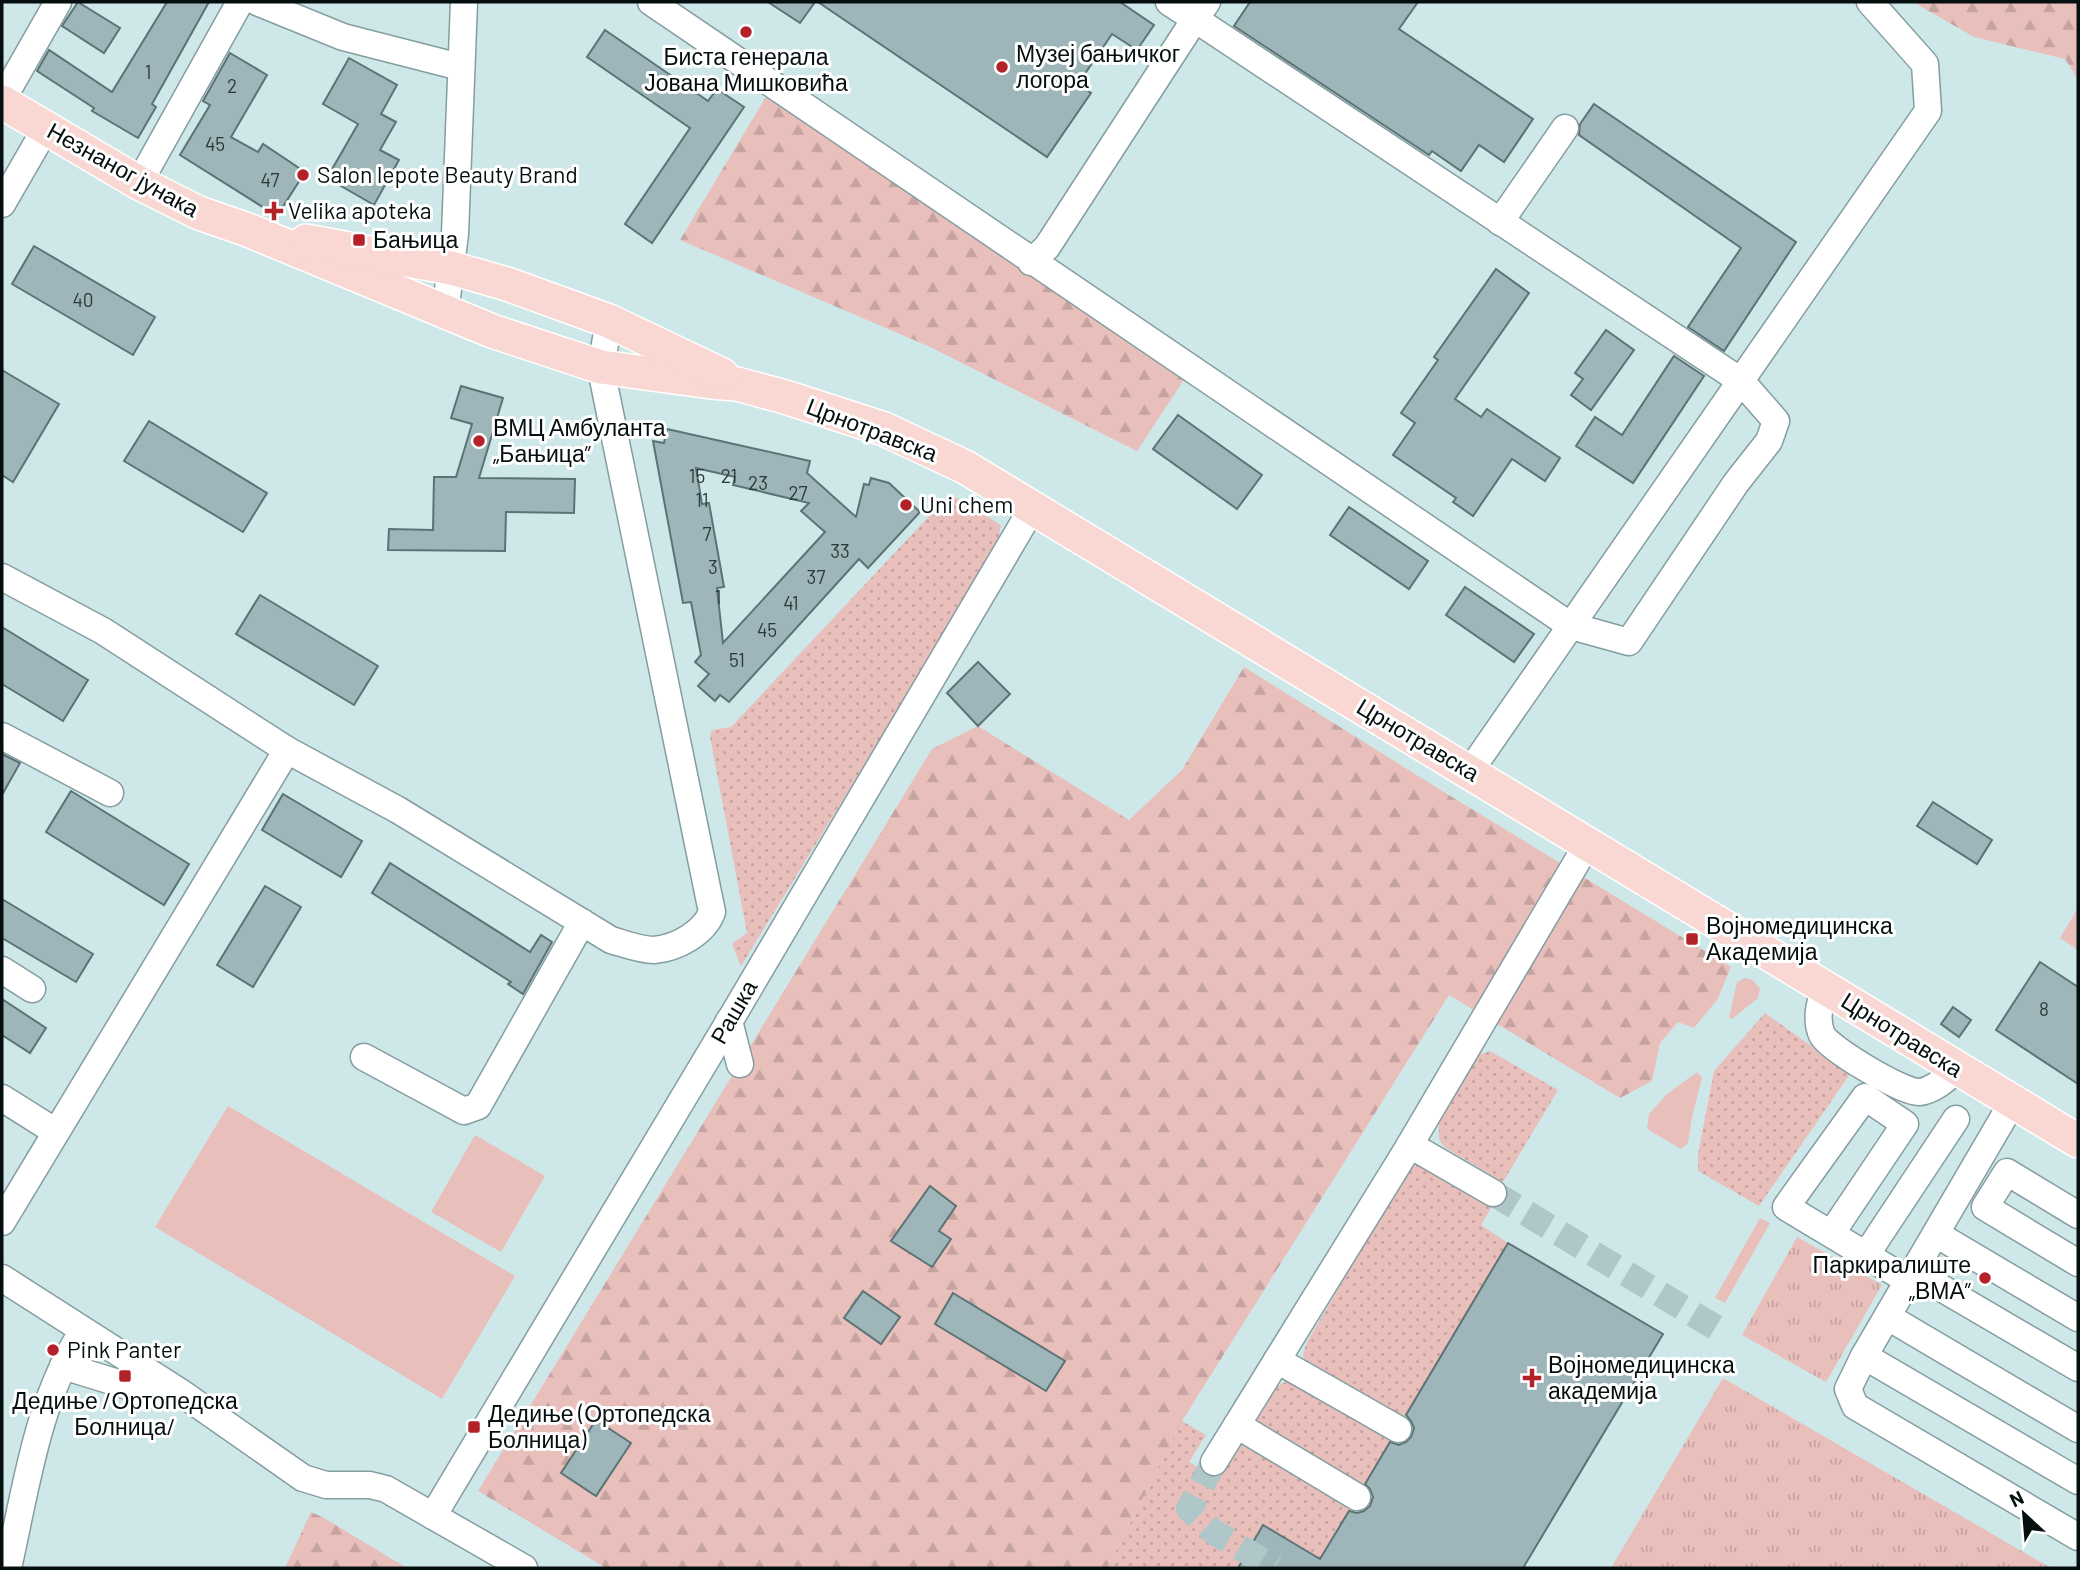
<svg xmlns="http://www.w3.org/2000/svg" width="2080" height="1570" font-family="Barlow,sans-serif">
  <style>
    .grass { fill: url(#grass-dots) }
    .forest { fill: url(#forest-firs) }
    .park { fill: url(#park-tufts) }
    .garden { fill: #e9bfbb }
    .building { fill: #9eb6b9; stroke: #5c7375; stroke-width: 2; fill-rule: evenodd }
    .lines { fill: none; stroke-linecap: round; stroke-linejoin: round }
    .minor-tunnel { stroke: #b0c7c9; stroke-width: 26; stroke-dasharray: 26 13; stroke-linecap: butt }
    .minor-casing { stroke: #859da0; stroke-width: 29 }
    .major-casing { stroke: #fff; stroke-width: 36 }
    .minor { stroke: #fff; stroke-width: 26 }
    .major { stroke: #f9d7d3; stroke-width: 33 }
    .poi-dot { fill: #b32228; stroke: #fff; stroke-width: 2.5 }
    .labels { text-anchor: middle; stroke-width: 6; stroke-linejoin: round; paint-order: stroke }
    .number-label { font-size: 19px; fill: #2c393a }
    .poi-label { font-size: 23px; fill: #060f10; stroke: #fff; text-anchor: start }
    .street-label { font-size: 23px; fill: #060f10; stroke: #fff }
  </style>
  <defs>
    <pattern id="grass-dots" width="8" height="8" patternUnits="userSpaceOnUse" patternTransform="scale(1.75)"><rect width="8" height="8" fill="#e9bfbb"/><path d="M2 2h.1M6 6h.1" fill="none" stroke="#c6a3a0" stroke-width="1.8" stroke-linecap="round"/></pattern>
    <pattern id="forest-firs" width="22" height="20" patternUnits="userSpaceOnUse" patternTransform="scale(1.75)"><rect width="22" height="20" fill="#e9bfbb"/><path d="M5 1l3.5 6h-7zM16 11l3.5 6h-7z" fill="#c6a3a0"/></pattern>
    <pattern id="park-tufts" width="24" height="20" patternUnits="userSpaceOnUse" patternTransform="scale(1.75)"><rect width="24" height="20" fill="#e9bfbb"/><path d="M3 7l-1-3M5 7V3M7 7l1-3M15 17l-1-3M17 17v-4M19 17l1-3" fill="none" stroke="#c6a3a0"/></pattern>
  </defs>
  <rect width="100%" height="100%" fill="#cee8ea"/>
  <g class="grass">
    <path d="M 950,494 L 1001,525 L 996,550 L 741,966 L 732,944 L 747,933 L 710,737 L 712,730 L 731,727 Z"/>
    <path d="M 1765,1013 L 1850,1074 L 1759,1206 L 1698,1171 L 1698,1154 L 1714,1071 Z"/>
    <path d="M 1490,1051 L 1558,1090 L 1503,1182 L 1444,1147 L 1439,1139 L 1439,1123 L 1478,1055 Z"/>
    <path d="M 1419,1162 L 1495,1201 L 1481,1225 L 1508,1243 L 1402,1422 L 1305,1365 L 1303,1354 L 1307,1342 L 1409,1169 Z"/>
    <path d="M 1287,1381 L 1297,1382 L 1393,1437 L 1361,1490 L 1256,1427 C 1254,1407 1270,1389 1287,1381 Z"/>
    <path d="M 1182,1421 L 1206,1435 L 1189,1462 L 1216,1477 L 1237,1446 L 1246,1443 L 1353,1504 L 1320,1559 L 1263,1526 L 1238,1568 L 1107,1568 Z"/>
  </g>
  <g class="forest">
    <path d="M 1913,2 L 2078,2 L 2078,79 L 2065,59 L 1974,37 Z"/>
    <path d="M 773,85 L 1191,369 L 1137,451 L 928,346 L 680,240 Z"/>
    <path d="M 1244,667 L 1447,794 L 1731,967 L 1717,1000 L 1694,1028 L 1678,1022 L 1660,1043 L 1652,1081 L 1620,1098 L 1449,995 L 1182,1421 L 1107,1568 L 606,1568 L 478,1491 L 932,749 L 978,726 L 1129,820 L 1182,770 Z"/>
    <path d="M 311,1512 L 324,1518 L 407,1568 L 285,1568 Z"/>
  </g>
  <g class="park">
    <path d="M 1797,1237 L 1882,1285 L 1826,1382 L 1742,1335 Z"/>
    <path d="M 1723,1378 L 2051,1568 L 1611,1568 Z"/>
  </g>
  <g class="garden">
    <path d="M 2078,908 L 2078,950 L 2060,938 Z"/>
    <path d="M 1745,978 L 1753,980 L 1760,989 L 1758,998 L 1732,1019 L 1729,1018 L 1737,982 Z"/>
    <path d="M 1697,1072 L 1702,1078 L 1692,1117 L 1688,1143 L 1681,1149 L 1647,1129 L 1649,1114 L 1667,1094 Z"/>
    <path d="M 228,1106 L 515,1276 L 442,1399 L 155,1227 Z"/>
    <path d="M 475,1135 L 545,1176 L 501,1252 L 431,1212 Z"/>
    <path d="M 1760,1218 L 1770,1223 L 1725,1303 L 1715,1298 Z"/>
  </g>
  <g class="building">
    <path d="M 78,2 L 120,28 L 104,53 L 62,26 Z"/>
    <path d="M 167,2 L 209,2 L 152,104 L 156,107 L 138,138 L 92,111 L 94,108 L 37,71 L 49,50 L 112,92 Z"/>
    <path d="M 768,2 L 815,2 L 800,23 Z"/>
    <path d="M 818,2 L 1120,2 L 1154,25 L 1137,50 L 1112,34 L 1078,84 L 1091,93 L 1047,157 Z"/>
    <path d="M 1250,2 L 1418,2 L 1399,29 L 1533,119 L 1504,162 L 1479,145 L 1461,171 L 1432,151 L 1429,155 L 1234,26 Z"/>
    <path d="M 605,30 L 708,101 L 717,89 L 744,107 L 652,243 L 625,224 L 690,128 L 587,57 Z"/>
    <path d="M 230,53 L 267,75 L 231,137 L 258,152 L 263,144 L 305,172 L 277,216 L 180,155 L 210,105 L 203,101 Z"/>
    <path d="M 349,58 L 397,85 L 381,114 L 396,122 L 380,150 L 399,160 L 374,205 L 327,178 L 358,124 L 323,104 Z"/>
    <path d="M 1594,104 L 1796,242 L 1724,351 L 1688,327 L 1741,248 L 1579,135 L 1580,124 Z"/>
    <path d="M 34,246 L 155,317 L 133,355 L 12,284 Z"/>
    <path d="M 1496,269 L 1529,293 L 1455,399 L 1481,417 L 1487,409 L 1560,458 L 1545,481 L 1512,459 L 1473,516 L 1453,502 L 1456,498 L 1393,455 L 1415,423 L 1401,413 L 1438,360 L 1434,357 Z"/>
    <path d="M 1606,330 L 1634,350 L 1591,410 L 1571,395 L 1583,379 L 1575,373 Z"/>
    <path d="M 1674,356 L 1704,376 L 1633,483 L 1576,446 L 1595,417 L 1622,435 Z"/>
    <path d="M 2,370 L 59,404 L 13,482 L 2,475 Z"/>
    <path d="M 461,386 L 503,398 L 479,478 L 575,479 L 574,513 L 506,512 L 505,551 L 388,550 L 389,529 L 433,530 L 434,477 L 456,477 L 472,424 L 451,418 Z"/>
    <path d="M 1178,415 L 1262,475 L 1237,509 L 1153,449 Z"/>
    <path d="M 149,421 L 267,493 L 243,532 L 124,461 Z"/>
    <path d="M 667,429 L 810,461 L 807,473 L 856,517 L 864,484 L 869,485 L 871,478 L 889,483 L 920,512 L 868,568 L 859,559 L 729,702 L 720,695 L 715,701 L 698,686 L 709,674 L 695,662 L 701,655 L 691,602 L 683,603 L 653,441 L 664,443 ZM 696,468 L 735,477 L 733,485 L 809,503 L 801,511 L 825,532 L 723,643 L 717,588 L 724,587 L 709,503 L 702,504 Z"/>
    <path d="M 1349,507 L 1428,561 L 1409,589 L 1330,535 Z"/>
    <path d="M 1465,587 L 1534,634 L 1514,662 L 1446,615 Z"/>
    <path d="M 260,595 L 378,666 L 354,705 L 236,634 Z"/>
    <path d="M 2,627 L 88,680 L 63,721 L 2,684 Z"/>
    <path d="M 978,662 L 1010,694 L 978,726 L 947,693 Z"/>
    <path d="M 2,754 L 20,763 L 2,795 Z"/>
    <path d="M 71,791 L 189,864 L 164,905 L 46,832 Z"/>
    <path d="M 283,794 L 362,841 L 341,877 L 262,830 Z"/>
    <path d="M 1933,802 L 1992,840 L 1977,864 L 1917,826 Z"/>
    <path d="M 390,863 L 530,952 L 541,935 L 552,942 L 523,994 L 508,984 L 511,982 L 372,893 Z"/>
    <path d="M 265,886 L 301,907 L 253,987 L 217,965 Z"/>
    <path d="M 2,899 L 93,954 L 76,982 L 2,938 Z"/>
    <path d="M 2040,962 L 2078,987 L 2078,1084 L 1996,1030 Z"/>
    <path d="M 2,999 L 46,1028 L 30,1053 L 2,1035 Z"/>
    <path d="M 1953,1007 L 1971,1020 L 1959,1037 L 1941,1024 Z"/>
    <path d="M 930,1186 L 956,1206 L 939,1231 L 951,1239 L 932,1267 L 891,1241 Z"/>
    <path d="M 1508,1243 L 1663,1334 L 1523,1568 L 1238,1568 L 1263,1525 L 1320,1559 L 1349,1511 L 1357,1513 L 1364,1511 L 1370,1506 L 1373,1497 L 1370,1489 L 1365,1484 L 1390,1442 L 1399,1445 L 1406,1442 L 1411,1437 L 1414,1428 L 1411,1421 L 1406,1415 Z"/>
    <path d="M 863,1291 L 900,1317 L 881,1344 L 844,1318 Z"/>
    <path d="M 953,1293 L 1065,1361 L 1046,1391 L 935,1324 Z"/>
    <path d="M 596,1420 L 631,1443 L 596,1496 L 561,1473 Z"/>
  </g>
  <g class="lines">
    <g class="minor-tunnel">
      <path d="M 1493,1193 L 1718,1329"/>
      <path d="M 1214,1462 L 1189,1509 L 1214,1532 L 1275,1568"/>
    </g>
    <g class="minor-casing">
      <g id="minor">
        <path d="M 257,2 L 343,37 L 460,67"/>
        <path d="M 651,2 L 1571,626 L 1629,642 L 1736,483 L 1769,441 L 1776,421 L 1741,381 L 1195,19 L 1047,247 L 1031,262"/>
        <path d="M 1169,2 L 1195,19 L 1207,2"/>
        <path d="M 2,100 L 58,2"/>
        <path d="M 139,183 L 240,2"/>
        <path d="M 2,204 L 46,128"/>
        <path d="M 1500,222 L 1565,128"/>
        <path d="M 445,313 L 455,234 L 464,2"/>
        <path d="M 2,577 L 103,631 L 287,750 L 398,810 L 611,940 C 625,944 640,950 654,950 C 677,948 704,933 712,912 L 603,379 L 601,367 L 609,321"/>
        <path d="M 2,736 L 110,793"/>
        <path d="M 1470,771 L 1928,111 L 1925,64 L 1870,2"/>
        <path d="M 2,970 L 32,989"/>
        <path d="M 1825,987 C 1820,1002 1815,1019 1822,1035 C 1828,1048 1905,1094 1919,1092 C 1933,1091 1947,1078 1957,1069"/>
        <path d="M 729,1021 L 740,1064"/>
        <path d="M 364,1057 L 464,1111 L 478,1106 L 582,922"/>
        <path d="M 2,1098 L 56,1132"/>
        <path d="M 2012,1103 L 1864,1356 L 1848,1389 L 1855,1406 L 2078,1537"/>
        <path d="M 1410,1145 L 1493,1193"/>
        <path d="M 2078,1215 L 2007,1172 L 1985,1207 L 2078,1263"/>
        <path d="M 2,1222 L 287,750"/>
        <path d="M 1831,1234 L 1905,1124 L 1865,1097 L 1786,1207 L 1909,1281"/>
        <path d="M 1936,1234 L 2078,1318"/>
        <path d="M 1866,1255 L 1956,1119"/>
        <path d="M 1914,1272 L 2078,1368"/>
        <path d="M 2,1278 L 180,1392 L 303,1478 L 326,1485 L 370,1485 L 386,1489 L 524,1568"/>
        <path d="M 1888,1317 L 2078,1429"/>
        <path d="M 1864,1356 L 2078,1481"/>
        <path d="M 1277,1360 L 1398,1429"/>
        <path d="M 63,1366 L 157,1395 L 169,1397 L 178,1393"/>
        <path d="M 1237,1425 L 1357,1497"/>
        <path d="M 1214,1462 L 1405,1153 L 1588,843"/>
        <path d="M 433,1516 L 736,1010 L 1033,507"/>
        <path d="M 8,1568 C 26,1489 37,1400 83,1331"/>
      </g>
    </g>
    <g class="major-casing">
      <g id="major">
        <path d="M 2,102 L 139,183 L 199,213 L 248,230 L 492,331 L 601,367 L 711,382 L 737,384 L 785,397 L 884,429 L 965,467 L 2078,1141"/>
        <path d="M 306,241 L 451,268 L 507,284 L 609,321 L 722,375"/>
      </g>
    </g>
    <use href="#minor" class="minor"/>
    <use href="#major" class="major"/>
  </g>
  <g class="poi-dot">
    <circle cx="746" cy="32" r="7"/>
    <circle cx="1002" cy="67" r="7"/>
    <circle cx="303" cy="175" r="7"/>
    <path d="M270.5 200.5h7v7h7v7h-7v7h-7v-7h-7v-7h7z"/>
    <rect x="352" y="233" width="14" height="14" rx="3.5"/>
    <circle cx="479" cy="441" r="7"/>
    <circle cx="906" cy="505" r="7"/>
    <rect x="1685" y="932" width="14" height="14" rx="3.5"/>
    <circle cx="1985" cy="1278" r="7"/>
    <circle cx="53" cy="1350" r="7"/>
    <rect x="118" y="1369" width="14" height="14" rx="3.5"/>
    <path d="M1528.5 1367.5h7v7h7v7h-7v7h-7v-7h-7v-7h7z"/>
    <rect x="467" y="1420" width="14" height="14" rx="3.5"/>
  </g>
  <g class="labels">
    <g class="number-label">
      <text x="148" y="79">1</text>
      <text x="232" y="93">2</text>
      <text x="215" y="151">45</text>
      <text x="270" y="187">47</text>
      <text x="83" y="307">40</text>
      <text x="697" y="483">15</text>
      <text x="729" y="483">21</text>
      <text x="758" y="490">23</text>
      <text x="798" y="500">27</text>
      <text x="702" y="507">11</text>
      <text x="707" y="541">7</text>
      <text x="840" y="558">33</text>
      <text x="713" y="574">3</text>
      <text x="816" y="584">37</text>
      <text x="718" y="604">1</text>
      <text x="791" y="610">41</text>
      <text x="767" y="637">45</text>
      <text x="737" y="667">51</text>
      <text x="2044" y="1016">8</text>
    </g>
    <g class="poi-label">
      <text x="1016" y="62">Музеј бањичког<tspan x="1016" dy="26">логора</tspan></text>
      <text x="746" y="65" text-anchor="middle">Биста генерала<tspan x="746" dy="26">Јована Мишковића</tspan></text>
      <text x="317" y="183">Salon lepote Beauty Brand</text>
      <text x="288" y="219">Velika apoteka</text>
      <text x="373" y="248">Бањица</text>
      <text x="493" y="436">ВМЦ Амбуланта<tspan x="493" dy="26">„Бањица”</tspan></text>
      <text x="920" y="513">Uni chem</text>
      <text x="1706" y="934">Војномедицинска<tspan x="1706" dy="26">Академија</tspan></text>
      <text x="1971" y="1273" text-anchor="end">Паркиралиште<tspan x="1971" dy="26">„ВМА”</tspan></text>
      <text x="67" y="1358">Pink Panter</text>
      <text x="1548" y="1373">Војномедицинска<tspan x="1548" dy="26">академија</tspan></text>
      <text x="125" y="1409" text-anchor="middle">Дедиње /Ортопедска<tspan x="125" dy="26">Болница/</tspan></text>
      <text x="488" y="1422">Дедиње (Ортопедска<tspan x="488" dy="26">Болница)</tspan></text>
    </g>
    <g class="street-label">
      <text transform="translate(123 170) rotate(29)" y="8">Незнаног јунака</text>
      <text transform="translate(872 430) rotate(21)" y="8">Црнотравска</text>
      <text transform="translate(1418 740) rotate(31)" y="8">Црнотравска</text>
      <text transform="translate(734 1012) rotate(-60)" y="8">Рашка</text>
      <text transform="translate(1902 1035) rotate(32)" y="8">Црнотравска</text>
    </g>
  </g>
  <rect width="2080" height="1570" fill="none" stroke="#060f10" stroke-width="7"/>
  <g transform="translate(2024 1514) rotate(334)" stroke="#ffffff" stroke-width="5" paint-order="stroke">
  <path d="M0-5L12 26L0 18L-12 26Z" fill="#060f10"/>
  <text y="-10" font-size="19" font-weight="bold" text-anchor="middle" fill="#060f10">N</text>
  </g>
</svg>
